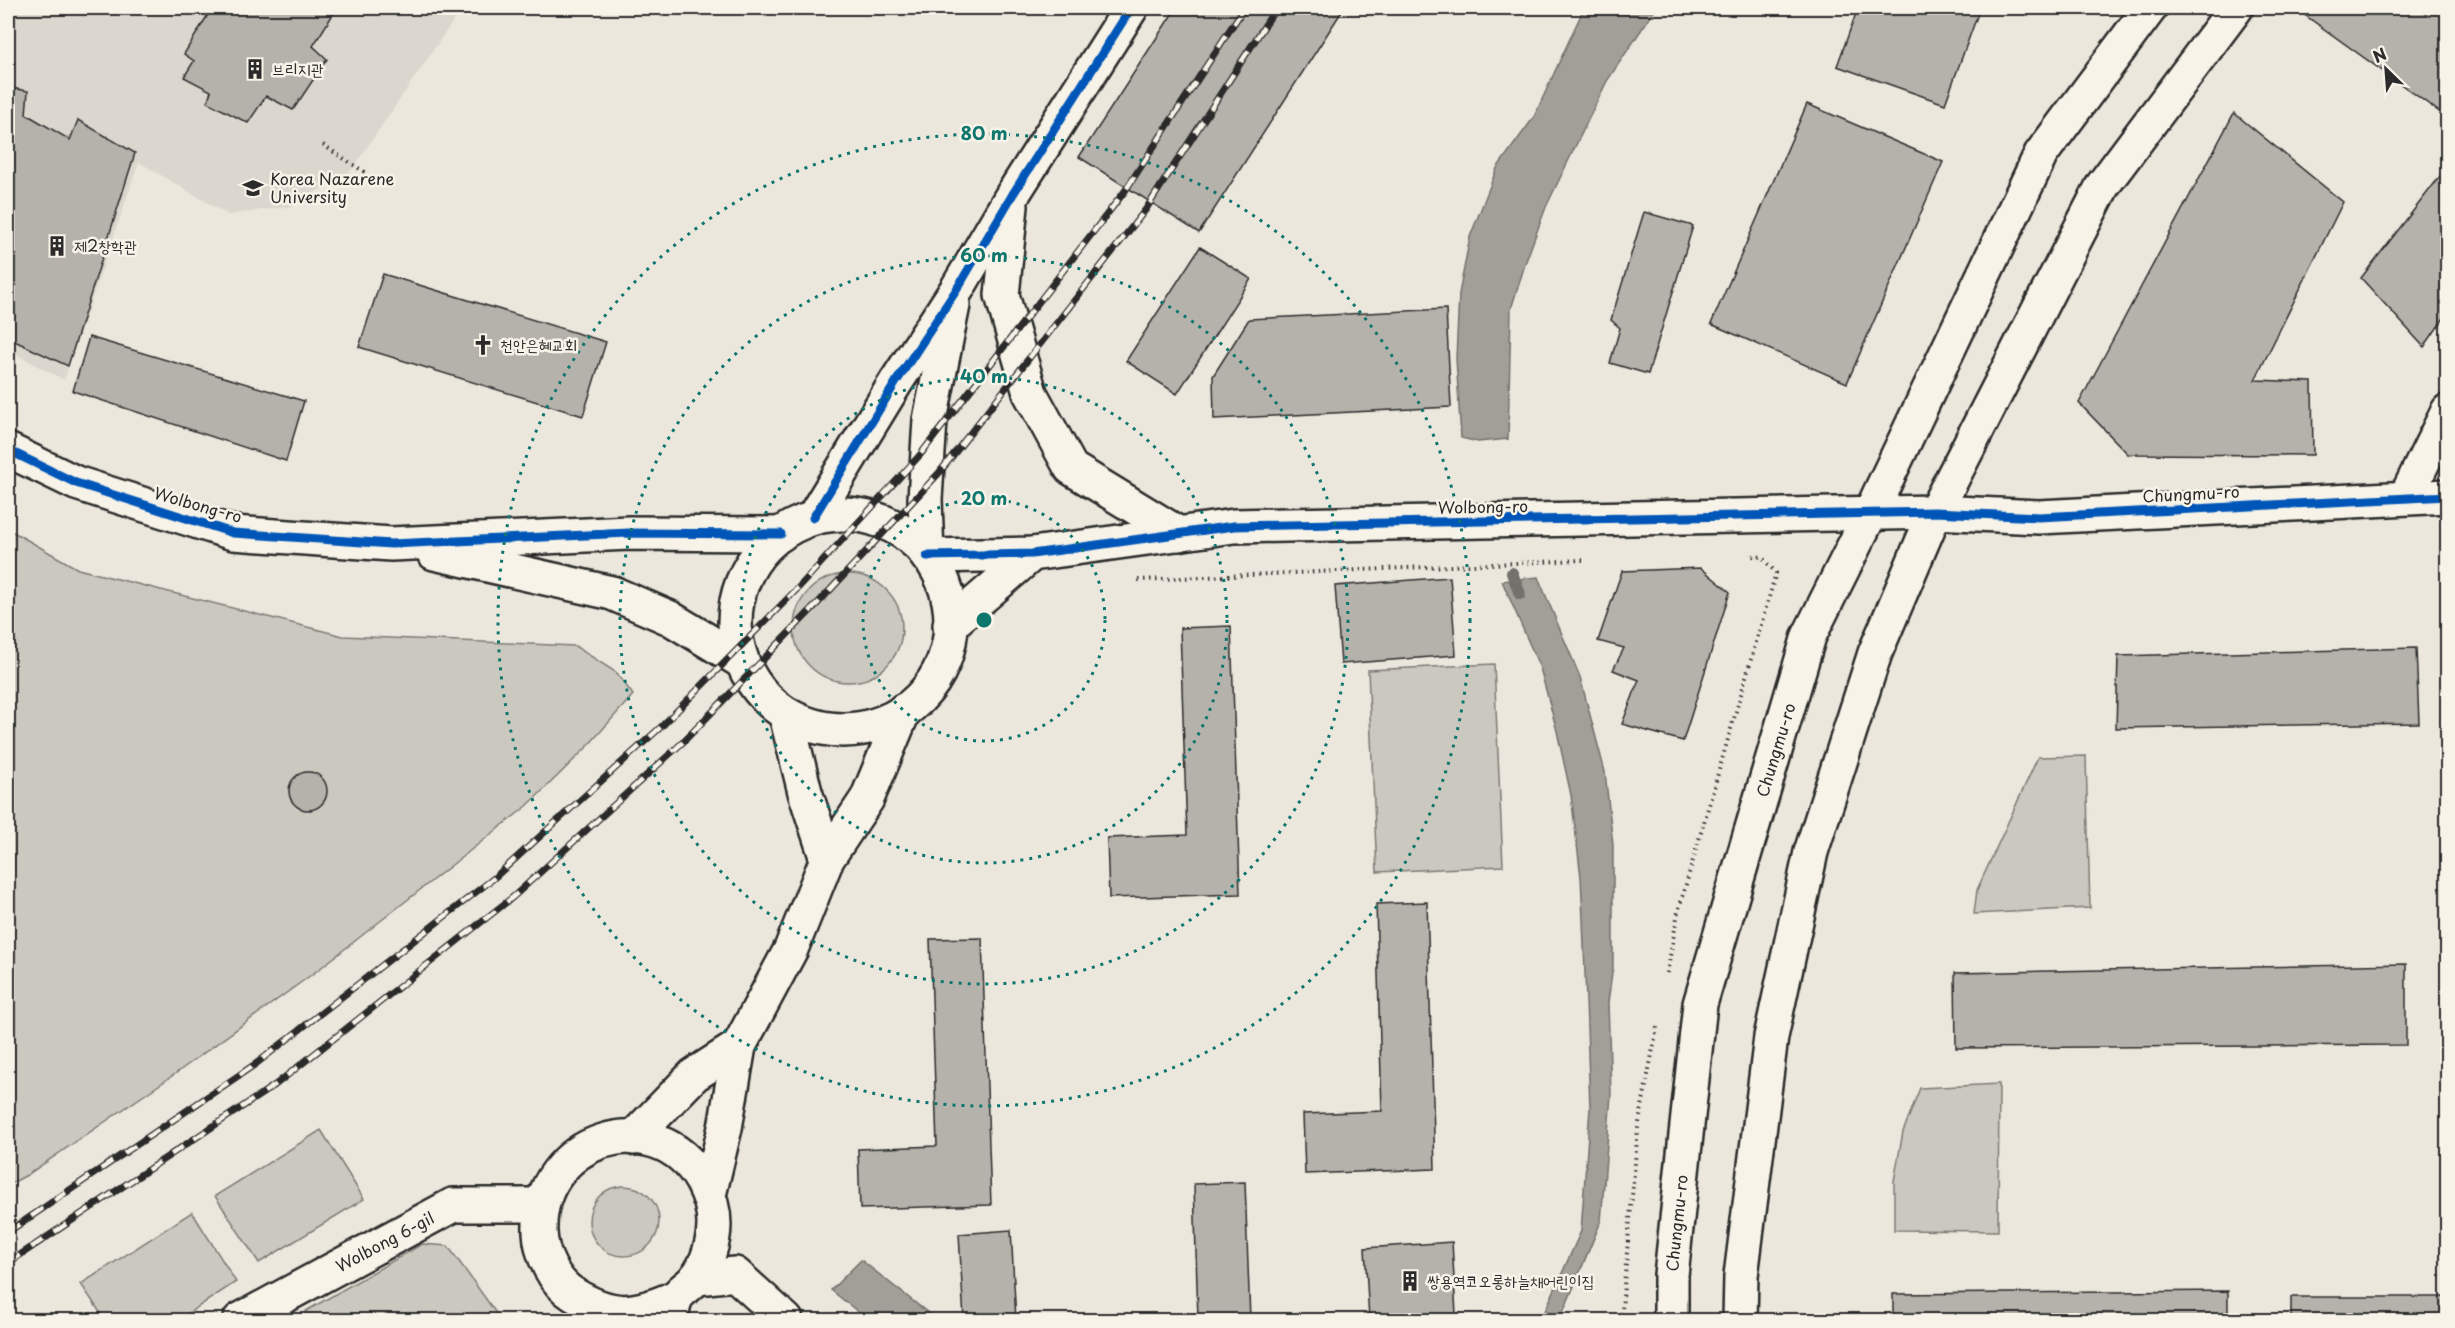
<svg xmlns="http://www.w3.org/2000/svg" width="2455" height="1328" font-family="'Playpen Sans','Poor Story',sans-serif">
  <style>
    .built { fill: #dbd7ce }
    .green { fill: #cbc8bf; stroke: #7b7a75; stroke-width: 1.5 }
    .water { fill: #a29f98; stroke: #72716c; stroke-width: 1.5 }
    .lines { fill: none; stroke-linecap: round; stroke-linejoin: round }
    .stream { stroke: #72716c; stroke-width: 12 }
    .building { fill: #b5b2ab; stroke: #2b2b2b; stroke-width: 1.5 }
    .minor-casing { stroke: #2b2b2b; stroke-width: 38 }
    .major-casing { stroke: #2b2b2b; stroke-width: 38 }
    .path { stroke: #2b2b2b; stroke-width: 4; stroke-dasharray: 1.5 4.5; stroke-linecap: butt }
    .minor { stroke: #f7f3e8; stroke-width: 33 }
    .major { stroke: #f7f3e8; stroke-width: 33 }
    .rail-casing { stroke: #2b2b2b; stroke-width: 7 }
    .rail { stroke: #f7f3e8; stroke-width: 4.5; stroke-dasharray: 14; stroke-linecap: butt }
    .cycleway-casing { stroke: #f7f3e8; stroke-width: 13 }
    .cycleway { stroke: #0057b8; stroke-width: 9 }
    .ring { fill: none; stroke: #0f766e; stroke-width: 3; stroke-dasharray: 3 6 }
    .labels { text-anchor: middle; stroke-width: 5; stroke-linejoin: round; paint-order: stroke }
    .poi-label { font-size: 16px; fill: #2b2b2b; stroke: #f7f3e8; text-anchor: start }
    .street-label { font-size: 16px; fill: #2b2b2b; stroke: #f7f3e8 }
    .centre { fill: #0f766e; stroke: #f7f3e8; stroke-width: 3 }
    .ring-label { font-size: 18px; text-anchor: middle; font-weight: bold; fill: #0f766e; stroke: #f7f3e8; stroke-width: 5; stroke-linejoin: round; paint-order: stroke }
  </style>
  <rect width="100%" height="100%" fill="#ebe7dd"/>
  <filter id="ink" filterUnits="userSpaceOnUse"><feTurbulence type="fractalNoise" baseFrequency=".0167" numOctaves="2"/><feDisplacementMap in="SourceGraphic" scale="12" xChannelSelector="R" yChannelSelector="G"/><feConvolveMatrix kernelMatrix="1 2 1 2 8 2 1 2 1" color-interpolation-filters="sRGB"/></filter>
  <g filter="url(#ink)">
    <path class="built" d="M 8,8 L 462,8 L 351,171 L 293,206 L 228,215 L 139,162 L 64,380 L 8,350 Z"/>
    <g class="green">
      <path d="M 8,529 L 78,569 L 343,636 L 575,646 L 617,673 L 633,695 L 586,748 L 527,806 L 318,970 L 175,1074 L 27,1175 L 8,1185 Z"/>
      <circle cx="848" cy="628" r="54"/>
      <path d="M 1494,664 L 1503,866 L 1377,872 L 1368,670 Z"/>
      <path d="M 2086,756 L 2090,908 L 1974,914 L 1977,890 L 2038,757 Z"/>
      <path d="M 1999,1084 L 1998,1231 L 1894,1230 L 1894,1181 L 1903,1132 L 1920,1088 Z"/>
      <path d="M 321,1130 L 364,1199 L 259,1263 L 215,1196 Z"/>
      <circle cx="624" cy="1221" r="35"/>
      <path d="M 192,1212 L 236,1282 L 178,1320 L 105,1320 L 81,1284 Z"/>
      <path d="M 422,1244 L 448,1246 L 501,1320 L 305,1320 L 306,1311 Z"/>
    </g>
    <g class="water">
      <path d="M 1584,8 L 1656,8 L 1607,81 L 1546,207 L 1526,261 L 1511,309 L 1508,439 L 1478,442 L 1461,438 L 1456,358 L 1459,294 L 1470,237 L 1497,168 L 1534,117 Z"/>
      <path d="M 1538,577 L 1580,677 L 1605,772 L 1613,845 L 1613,966 L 1608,1002 L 1611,1095 L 1601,1221 L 1560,1320 L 1541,1320 L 1581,1231 L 1590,1108 L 1583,920 L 1581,877 L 1571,795 L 1557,731 L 1540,668 L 1502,581 Z"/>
      <path d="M 861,1260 L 937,1320 L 868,1320 L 831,1290 Z"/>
    </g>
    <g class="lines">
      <path class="stream" d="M 1512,573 L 1520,594"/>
    </g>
    <g class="building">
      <path d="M 212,8 L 337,8 L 313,46 L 327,59 L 293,110 L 266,96 L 248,123 L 207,102 L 211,91 L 184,77 L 194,61 L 184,54 Z"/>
      <path d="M 1176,8 L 1344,8 L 1199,233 L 1079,157 Z"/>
      <path d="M 1858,8 L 1980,8 L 1945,104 L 1837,66 Z"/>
      <path d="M 2295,8 L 2448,8 L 2448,107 L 2441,113 Z"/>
      <path d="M 12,88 L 28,91 L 26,114 L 70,140 L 78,120 L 135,153 L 68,366 L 8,338 L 8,118 Z"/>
      <path d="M 1807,104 L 1943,162 L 1847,383 L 1711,324 Z"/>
      <path d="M 2234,113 L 2343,202 L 2255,380 L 2312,382 L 2313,455 L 2128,454 L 2079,403 Z"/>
      <path d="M 2448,166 L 2448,312 L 2424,347 L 2361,278 Z"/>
      <path d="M 1644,212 L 1693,226 L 1648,374 L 1610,363 L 1620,328 L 1611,320 Z"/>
      <path d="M 1200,247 L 1251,279 L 1177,394 L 1126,361 Z"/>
      <path d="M 383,274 L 606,342 L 583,416 L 359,347 Z"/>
      <path d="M 1446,309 L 1451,407 L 1214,419 L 1213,376 L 1249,319 Z"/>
      <path d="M 89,337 L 304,401 L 286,461 L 73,391 Z"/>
      <path d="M 1701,568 L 1730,592 L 1683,741 L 1622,724 L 1639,680 L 1613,670 L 1624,648 L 1598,641 L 1622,571 Z"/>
      <path d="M 1450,577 L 1456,655 L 1341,664 L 1335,586 Z"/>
      <path d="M 1231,626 L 1240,894 L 1109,898 L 1107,838 L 1187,835 L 1180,628 Z"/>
      <path d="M 2416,648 L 2419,723 L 2116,728 L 2118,656 Z"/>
      <circle cx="308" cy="791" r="19"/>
      <path d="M 1427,902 L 1435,1169 L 1305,1174 L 1303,1114 L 1382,1111 L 1376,904 Z"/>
      <path d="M 982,938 L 991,1205 L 860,1209 L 858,1149 L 937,1146 L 930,939 Z"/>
      <path d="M 2406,964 L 2406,1045 L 1956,1048 L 1955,973 Z"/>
      <path d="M 2444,968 L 2448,968 L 2448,1042 L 2445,1042 Z"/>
      <path d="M 1245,1182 L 1250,1320 L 1198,1320 L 1194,1184 Z"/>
      <path d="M 1011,1230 L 1016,1320 L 964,1320 L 959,1234 Z"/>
      <path d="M 1452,1242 L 1456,1315 L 1369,1320 L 1365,1248 Z"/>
      <path d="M 2228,1291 L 2228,1320 L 1893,1320 L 1893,1294 Z"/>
      <rect x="2291" y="1297" width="157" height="23"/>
    </g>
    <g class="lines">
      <g class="minor-casing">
        <g id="minor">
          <path d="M 1011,206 L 1002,295 L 1030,393 L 1071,468 L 1179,534"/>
          <path d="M 8,450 L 76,483 L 233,533 L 391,544 L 629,533 L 781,534"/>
          <path d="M 2406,497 L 2448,411"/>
          <circle cx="843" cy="622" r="108"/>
          <path d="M 813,518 L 896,382 L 957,289 L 1013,194 L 1131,8"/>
          <path d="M 434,553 L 612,593 L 670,618 L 741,661"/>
          <path d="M 927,556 L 1032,554 L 1234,526 L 1935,512 L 2039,517 L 2448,496"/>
          <path d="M 927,556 L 925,499 L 930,420 L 953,305"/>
          <path d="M 950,625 L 1032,554"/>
          <path d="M 786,715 L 805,792 L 827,859"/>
          <path d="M 633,1138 L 694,1075 L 739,1046"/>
          <path d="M 709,1195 L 725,1128 L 739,1046 L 791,949 L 827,859 L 867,799 L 904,710"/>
          <path d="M 697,1278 L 735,1274 L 786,1320"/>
          <path d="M 240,1320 L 453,1205 L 542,1205"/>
          <path d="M 671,1320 C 672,1314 673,1304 676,1298 C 679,1291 690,1286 695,1279 C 707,1266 714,1242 714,1224 C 714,1209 709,1194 702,1181 C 656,1100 536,1139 540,1232 C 541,1255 554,1282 573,1294 C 612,1318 635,1316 676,1297"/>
        </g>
      </g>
      <g class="major-casing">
        <g id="major">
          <path d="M 1671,1320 L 1671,1275 L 1700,1004 L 1809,636 L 1870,514 L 2041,154 L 2150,8"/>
          <path d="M 1740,1320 L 1741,1276 L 1771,1037 L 1811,852 L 1875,653 L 1935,512 L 2103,185 L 2236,8"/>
        </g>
      </g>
      <g class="path">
        <path d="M 323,145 L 366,173"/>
        <path d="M 1138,580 L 1583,560"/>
        <path d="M 1667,973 L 1678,912 L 1776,573 L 1762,557 L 1752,556"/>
        <path d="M 1621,1320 L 1638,1128 L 1657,1027"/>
      </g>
      <use href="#minor" class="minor"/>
      <use href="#major" class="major"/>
      <g class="rail-casing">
        <g id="rail">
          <path d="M 8,1232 L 257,1063 L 494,878 L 662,726 L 799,587 L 920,455 L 1125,191 L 1244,8"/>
          <path d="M 8,1263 L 275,1085 L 513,897 L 682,743 L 819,602 L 939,473 L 1146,209 L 1276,8"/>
        </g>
      </g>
      <use href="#rail" class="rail"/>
      <g class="cycleway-casing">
        <g id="cycleway">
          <path d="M 8,450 L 76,483 L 233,533 L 391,544 L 629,533 L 781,534"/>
          <path d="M 813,518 L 896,382 L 957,289 L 1013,194 L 1131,8"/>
          <path d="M 927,556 L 1032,554 L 1234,526 L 1935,512 L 2039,517 L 2448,496"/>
        </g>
      </g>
      <use href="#cycleway" class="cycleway"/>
    </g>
  </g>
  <g class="ring">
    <circle cx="984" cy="620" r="121"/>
    <circle cx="984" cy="620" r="243"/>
    <circle cx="984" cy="620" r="364"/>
    <circle cx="984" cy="620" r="486"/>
  </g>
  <defs>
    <g id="building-bare" transform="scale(1.62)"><path d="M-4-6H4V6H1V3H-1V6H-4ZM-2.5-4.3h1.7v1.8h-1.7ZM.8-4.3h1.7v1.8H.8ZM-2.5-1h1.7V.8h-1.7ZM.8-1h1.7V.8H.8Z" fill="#2b2b2b" stroke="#f7f3e8" stroke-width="2.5" paint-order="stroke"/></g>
    <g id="university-bare" transform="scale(1.62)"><path d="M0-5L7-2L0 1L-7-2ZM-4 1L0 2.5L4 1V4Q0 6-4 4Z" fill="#2b2b2b" stroke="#f7f3e8" stroke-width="2.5" paint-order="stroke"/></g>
    <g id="church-bare" transform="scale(1.62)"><path d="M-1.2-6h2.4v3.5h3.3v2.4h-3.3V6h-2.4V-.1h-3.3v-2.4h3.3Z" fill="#2b2b2b" stroke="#f7f3e8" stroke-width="2.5" paint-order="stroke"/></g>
  </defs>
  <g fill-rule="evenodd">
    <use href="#building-bare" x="255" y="69"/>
    <use href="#university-bare" x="253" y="188"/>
    <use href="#building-bare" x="57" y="246"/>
    <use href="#church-bare" x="483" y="345"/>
    <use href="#building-bare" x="1410" y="1281"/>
  </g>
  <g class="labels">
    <g class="poi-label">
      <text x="272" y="75">브리지관</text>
      <text x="270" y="185">Korea Nazarene<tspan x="270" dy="18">University</tspan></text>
      <text x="74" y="252">제2창학관</text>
      <text x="500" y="351">천안은혜교회</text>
      <text x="1427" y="1287">쌍용역코오롱하늘채어린이집</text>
    </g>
    <g class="street-label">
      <text transform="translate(2191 494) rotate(-3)" y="6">Chungmu-ro</text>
      <text transform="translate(198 505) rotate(16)" y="6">Wolbong-ro</text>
      <text transform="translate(1483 507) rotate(-1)" y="6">Wolbong-ro</text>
      <text transform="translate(1776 750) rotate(-73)" y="6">Chungmu-ro</text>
      <text transform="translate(1677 1223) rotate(-84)" y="6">Chungmu-ro</text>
      <text transform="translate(385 1242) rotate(-28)" y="6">Wolbong 6-gil</text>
    </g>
  </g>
  <circle cx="984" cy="620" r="9" class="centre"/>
  <g class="ring-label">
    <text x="984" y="140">80 m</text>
    <text x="984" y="262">60 m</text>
    <text x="984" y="383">40 m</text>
    <text x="984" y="505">20 m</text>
  </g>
  <rect width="2455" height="1328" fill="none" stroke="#f7f3e8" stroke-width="30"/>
  <rect x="15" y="15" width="2425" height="1298" fill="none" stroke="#2b2b2b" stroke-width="2" filter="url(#ink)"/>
  <g transform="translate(2386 69) rotate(335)" stroke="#f7f3e8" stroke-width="4.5" paint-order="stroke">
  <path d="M0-4.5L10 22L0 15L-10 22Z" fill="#2b2b2b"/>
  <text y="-9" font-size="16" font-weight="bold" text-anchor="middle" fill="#2b2b2b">N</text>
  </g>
</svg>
